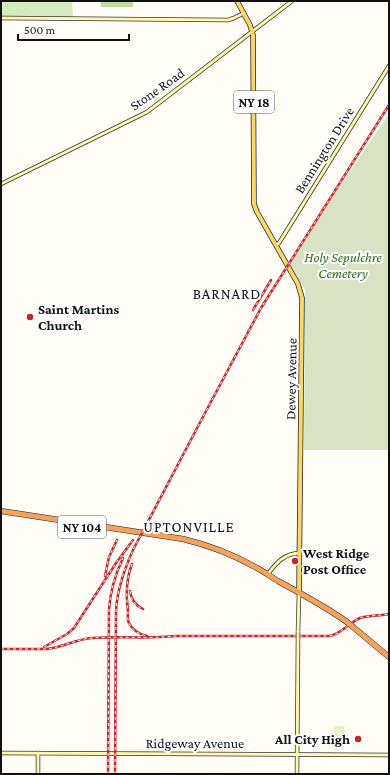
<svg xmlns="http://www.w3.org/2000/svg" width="390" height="775" font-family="'Crimson Pro',serif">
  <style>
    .green { fill: #d5ebbd }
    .forest { fill: #b9dc9c }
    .cemetery { fill: #d9e3c4 }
    .pitch { fill: #e6f2cf }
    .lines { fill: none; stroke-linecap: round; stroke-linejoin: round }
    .secondary-casing { stroke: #333; stroke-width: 4.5 }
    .primary-casing { stroke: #222; stroke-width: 5.5 }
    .highway-casing { stroke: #222; stroke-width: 6 }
    .secondary { stroke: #fff6b0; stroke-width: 3 }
    .primary { stroke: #f9d66b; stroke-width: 4 }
    .highway { stroke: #f5a25d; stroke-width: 5 }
    .rail-casing { stroke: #c4262e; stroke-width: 2.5 }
    .rail { stroke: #fff; stroke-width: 1; stroke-dasharray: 3; stroke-linecap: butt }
    .secondary-bridge-casing { stroke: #333; stroke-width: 4.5; stroke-linecap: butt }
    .highway-bridge-casing { stroke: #222; stroke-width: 6; stroke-linecap: butt }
    .secondary-bridge { stroke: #fff6b0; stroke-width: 3 }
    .highway-bridge { stroke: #f5a25d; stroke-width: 5 }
    .poi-dot { fill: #c4262e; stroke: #fff; stroke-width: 1.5 }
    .labels { text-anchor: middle; stroke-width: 4; stroke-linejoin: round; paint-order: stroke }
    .shield { fill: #fff; stroke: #585858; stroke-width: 1 }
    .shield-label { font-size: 13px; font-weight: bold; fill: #111 }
    .street-label { font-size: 14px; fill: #111; stroke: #fff }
    .park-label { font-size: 14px; font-style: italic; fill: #2f6b1f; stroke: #fff }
    .poi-label { font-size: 14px; font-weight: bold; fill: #111; stroke: #fff; text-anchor: start }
    .neighbourhood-label { font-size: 15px; letter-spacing: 1px; fill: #111; stroke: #fff }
  </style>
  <rect width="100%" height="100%" fill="#fffdf5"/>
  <path class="green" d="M 1,1 L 72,1 L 73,18 L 1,16 Z"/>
  <rect class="forest" x="101" y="1" width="32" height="6"/>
  <path class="cemetery" d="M 389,114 L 389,450 L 304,450 L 305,290 L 290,264 L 348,174 Z"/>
  <path class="pitch" d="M 334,726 L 345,726 L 344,750 L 334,750 Z"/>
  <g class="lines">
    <g class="secondary-casing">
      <g id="secondary">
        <path d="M 1,18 L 228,20 L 234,18 L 244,13"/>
        <path d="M 1,184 L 147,112 L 292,1"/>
        <path d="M 276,245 L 279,243 L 389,66"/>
        <path d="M 268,574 C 276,563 285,553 300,553"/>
        <path d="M 298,632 L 299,593"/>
        <path d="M 1,753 L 389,755"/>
        <path d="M 38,753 L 38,774"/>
        <path d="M 297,774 L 298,638"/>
      </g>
    </g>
    <g class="primary-casing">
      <path id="primary" d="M 237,1 L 250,25 L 253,35 L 254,204 L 257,212 L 298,284 L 302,298 L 299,593"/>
    </g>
    <g class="highway-casing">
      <g id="highway">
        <path d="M 1,511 L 183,539 C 209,545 234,555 257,568 C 265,572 271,577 278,581 C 302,594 326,607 347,622"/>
        <path d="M 353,627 L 389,657"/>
      </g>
    </g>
    <use href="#secondary" class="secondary"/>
    <use href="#primary" class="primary"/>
    <use href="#highway" class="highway"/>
    <g class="rail-casing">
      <g id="rail">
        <path d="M 253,310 L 271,280"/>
        <path d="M 132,564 C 126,579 126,596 128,611 C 128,615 127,619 129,623 C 133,631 139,634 147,636"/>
        <path d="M 105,576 L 109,557 L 117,540"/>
        <path d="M 130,591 C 131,600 135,605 143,609"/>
        <path d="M 44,647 L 67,634 L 74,628 L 116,563 L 133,540"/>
        <path d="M 1,649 L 47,649 C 63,647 77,639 92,638 C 121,636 148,639 176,636 L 330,636 C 342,633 349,623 360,618 C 369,615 380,616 389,614"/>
        <path d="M 108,774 L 109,610 C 110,592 115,575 123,558"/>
        <path d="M 115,774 L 116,611 C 117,589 124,570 133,550 L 205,413 L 261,308 L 389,105"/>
      </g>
    </g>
    <use href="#rail" class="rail"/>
    <g class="secondary-bridge-casing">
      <path id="secondary-bridge" d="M 298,638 L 298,632"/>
    </g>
    <g class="highway-bridge-casing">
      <path id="highway-bridge" d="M 347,622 L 353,627"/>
    </g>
    <use href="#secondary-bridge" class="secondary-bridge"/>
    <use href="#highway-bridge" class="highway-bridge"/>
  </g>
  <g class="poi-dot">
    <circle cx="30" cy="317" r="4"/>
    <circle cx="295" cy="561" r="4"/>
    <circle cx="358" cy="739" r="4"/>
  </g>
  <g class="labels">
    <g class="shield">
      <rect x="234" y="91" width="40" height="22" rx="3"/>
      <rect x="58" y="516" width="48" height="22" rx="3"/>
    </g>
    <g class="shield-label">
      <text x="254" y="107">NY 18</text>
      <text x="82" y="532">NY 104</text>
    </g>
    <g class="street-label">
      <text transform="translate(157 89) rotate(-35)" y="5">Stone Road</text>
      <text transform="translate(324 150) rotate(-58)" y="5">Bennington Drive</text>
      <text transform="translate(291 379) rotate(-89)" y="5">Dewey Avenue</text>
      <text x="195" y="748">Ridgeway Avenue</text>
    </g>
    <g class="park-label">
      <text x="343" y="262">Holy Sepulchre<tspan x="343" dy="16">Cemetery</tspan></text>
    </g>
    <g class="poi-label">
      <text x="38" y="314">Saint Martins<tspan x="38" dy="16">Church</tspan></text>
      <text x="303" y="558">West Ridge<tspan x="303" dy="16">Post Office</tspan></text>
      <text x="350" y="744" text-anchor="end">All City High</text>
    </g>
    <g class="neighbourhood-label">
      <text x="227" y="299">BARNARD</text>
      <text x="189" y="532">UPTONVILLE</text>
    </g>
  </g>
  <rect width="390" height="775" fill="none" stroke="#111111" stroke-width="4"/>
  <path d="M18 34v6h111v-6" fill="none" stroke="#111111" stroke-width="2"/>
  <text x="24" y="34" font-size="12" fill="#111111" stroke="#ffffff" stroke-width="3" paint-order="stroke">500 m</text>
</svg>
